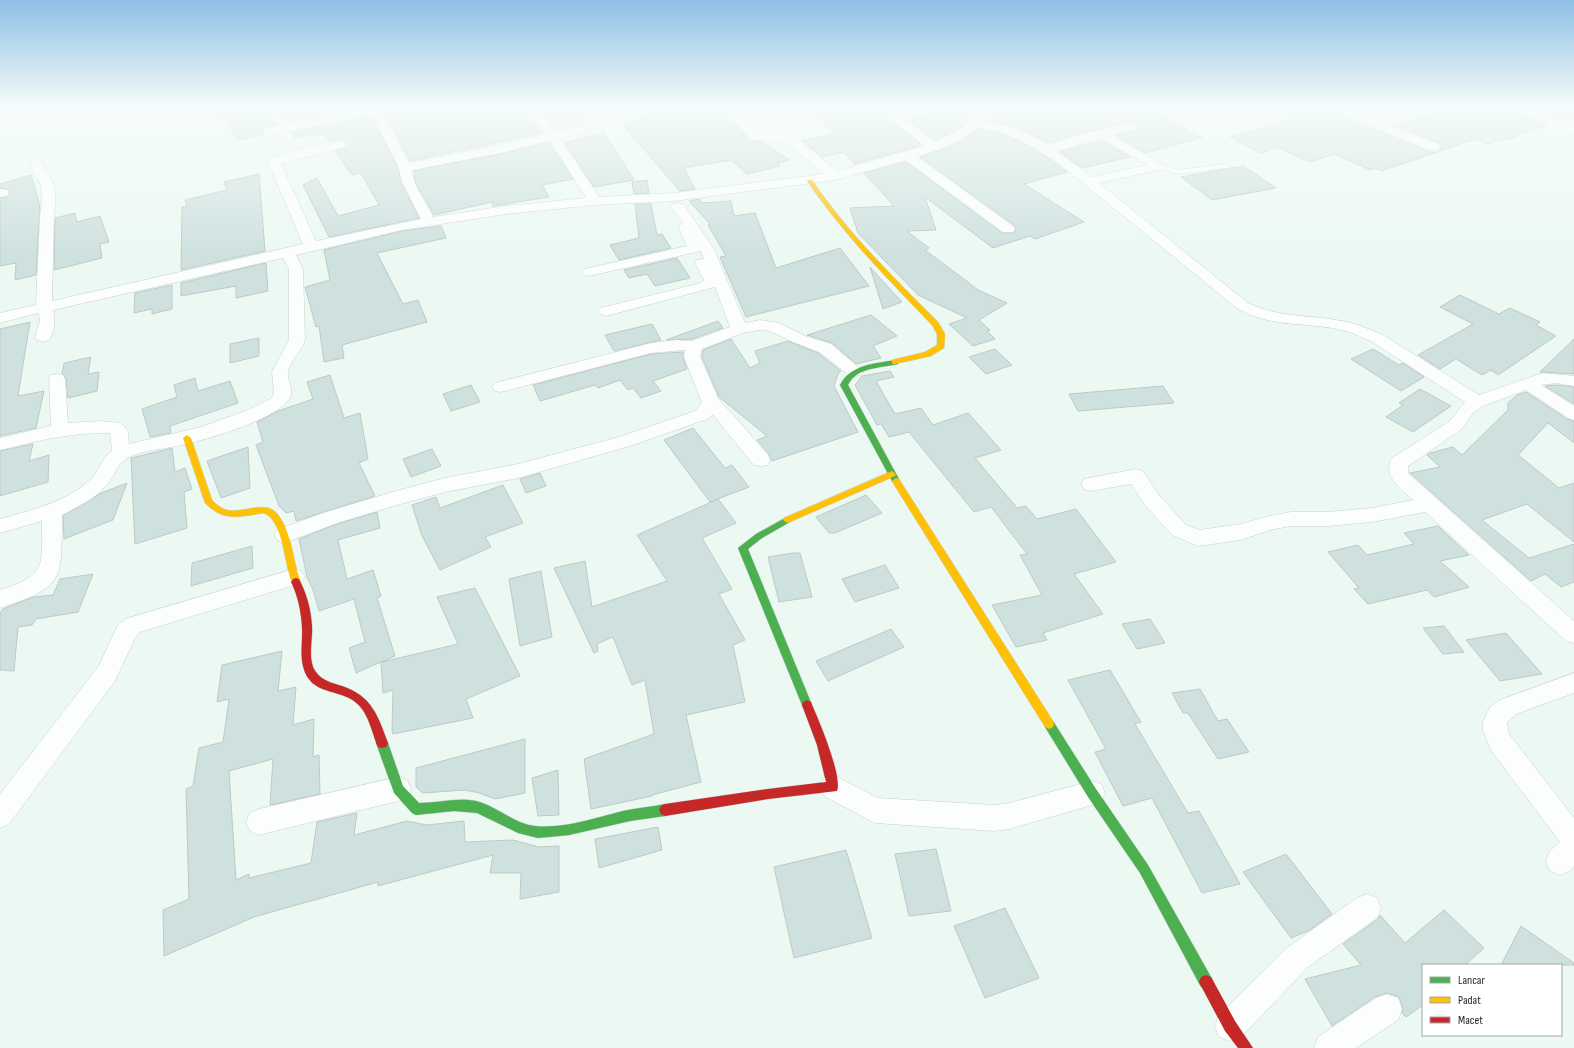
<svg xmlns="http://www.w3.org/2000/svg" width="1574" height="1048" font-family="'Sofia Sans Condensed',sans-serif">
  <style>
    .green { fill: #e6e9d3 }
    .building { fill: #cee1df; stroke: #bec9c6 }
    .lines { fill: none; stroke-linecap: round; stroke-linejoin: round }
    .lane-casing { stroke: #c7d1cc; stroke-width: 1 }
    .street-casing { stroke: #c7d1cc; stroke-width: 1 }
    .fast-casing { stroke: #c7d1cc; stroke-width: 1 }
    .slow-casing { stroke: #c7d1cc; stroke-width: 1 }
    .jam-casing { stroke: #c7d1cc; stroke-width: 1 }
    .lane { fill: #fcfefd; fill-rule: evenodd }
    .street { fill: #fcfefd; fill-rule: evenodd }
    .fast { fill: #4caf50; fill-rule: evenodd }
    .slow { fill: #ffc107; fill-rule: evenodd }
    .jam { fill: #c62828; fill-rule: evenodd }
  </style>
  <rect width="100%" height="100%" fill="#ecf9f3"/>
  <g class="green">
    <path d="M 210,108 L 294,108 L 214,122 Z"/>
    <path d="M 519,108 L 581,108 L 589,124 L 542,135 Z"/>
  </g>
  <g class="building">
    <path d="M 327,108 L 361,108 L 286,122 L 282,116 Z"/>
    <path d="M 382,108 L 518,108 L 543,133 L 410,161 Z"/>
    <path d="M 605,108 L 645,108 L 613,116 Z"/>
    <path d="M 657,108 L 722,108 L 750,141 L 763,142 L 789,160 L 778,163 L 780,166 L 747,174 L 731,160 L 684,168 L 695,189 L 680,191 L 622,124 L 656,114 L 660,111 Z"/>
    <path d="M 807,108 L 876,108 L 922,145 L 855,164 L 844,152 L 822,157 L 802,141 L 835,133 Z"/>
    <path d="M 951,108 L 971,118 L 962,127 L 935,140 L 908,120 Z"/>
    <path d="M 999,108 L 1147,108 L 1202,138 L 1145,153 L 1116,135 L 1137,129 L 1139,125 L 1132,121 L 1083,133 L 1049,143 L 1018,128 L 986,120 L 994,111 Z"/>
    <path d="M 1280,108 L 1327,108 L 1329,111 L 1430,152 L 1438,152 L 1441,146 L 1439,143 L 1393,125 L 1457,108 L 1509,108 L 1511,111 L 1547,125 L 1509,139 L 1506,138 L 1487,144 L 1475,139 L 1426,156 L 1381,171 L 1375,168 L 1370,170 L 1335,154 L 1309,162 L 1278,147 L 1261,153 L 1230,137 L 1298,117 L 1279,111 Z"/>
    <path d="M 1530,108 L 1574,108 L 1574,115 L 1562,120 Z"/>
    <path d="M 272,113 L 278,124 L 269,126 L 262,130 L 264,134 L 238,140 L 226,122 Z"/>
    <path d="M 371,116 L 398,168 L 401,183 L 419,218 L 329,237 L 303,185 L 317,178 L 338,216 L 379,205 L 361,173 L 352,175 L 335,151 L 345,148 L 348,143 L 341,139 L 329,141 L 323,133 L 295,138 L 292,132 Z"/>
    <path d="M 978,129 L 999,133 L 1019,141 L 1047,157 L 1067,172 L 1024,184 L 1084,222 L 1035,239 L 1030,236 L 993,248 L 925,197 L 936,230 L 907,231 L 929,248 L 925,250 L 969,283 L 978,290 L 1007,303 L 979,320 L 990,330 L 987,331 L 995,339 L 973,346 L 949,324 L 967,318 L 918,295 L 858,233 L 850,208 L 894,206 L 864,173 L 906,162 L 1002,233 L 1014,233 L 1016,228 L 1014,225 L 920,157 L 958,143 Z"/>
    <path d="M 604,132 L 634,180 L 594,187 L 565,143 Z"/>
    <path d="M 1100,140 L 1130,157 L 1082,168 L 1060,152 Z"/>
    <path d="M 549,142 L 573,179 L 542,185 L 549,197 L 493,206 L 492,202 L 434,215 L 415,182 L 414,171 L 500,154 Z"/>
    <path d="M 1243,166 L 1276,188 L 1212,200 L 1181,177 Z"/>
    <path d="M 259,174 L 265,251 L 181,270 L 182,207 L 187,206 L 185,200 L 227,190 L 224,182 Z"/>
    <path d="M 31,175 L 40,206 L 36,275 L 15,280 L 16,263 L 0,266 L 0,198 L 7,197 L 10,194 L 7,189 L 0,188 L 0,184 Z"/>
    <path d="M 647,180 L 649,193 L 634,194 L 632,182 Z"/>
    <path d="M 700,199 L 702,203 L 731,201 L 734,216 L 755,213 L 776,268 L 840,248 L 869,286 L 746,317 L 720,257 L 726,256 L 708,225 L 710,224 L 689,201 Z"/>
    <path d="M 635,204 L 651,204 L 657,235 L 662,234 L 671,248 L 619,260 L 610,245 L 639,238 Z"/>
    <path d="M 75,213 L 77,222 L 100,216 L 109,242 L 100,244 L 102,258 L 54,270 L 55,218 Z"/>
    <path d="M 441,226 L 446,238 L 377,253 L 403,304 L 418,300 L 427,322 L 342,345 L 344,358 L 324,362 L 319,326 L 316,327 L 305,287 L 330,280 L 324,250 L 402,231 Z"/>
    <path d="M 677,258 L 690,278 L 655,286 L 647,274 L 629,278 L 624,270 Z"/>
    <path d="M 266,263 L 268,291 L 236,298 L 236,286 L 181,296 L 181,283 Z"/>
    <path d="M 870,267 L 877,275 L 902,302 L 883,309 Z"/>
    <path d="M 172,285 L 172,309 L 152,314 L 152,309 L 134,313 L 135,293 Z"/>
    <path d="M 1460,295 L 1499,314 L 1510,308 L 1540,322 L 1536,325 L 1556,336 L 1498,375 L 1491,370 L 1482,375 L 1456,359 L 1440,369 L 1418,355 L 1473,324 L 1440,307 Z"/>
    <path d="M 871,315 L 897,336 L 873,346 L 881,358 L 856,364 L 832,343 L 807,335 Z"/>
    <path d="M 718,321 L 723,328 L 692,339 L 666,340 Z"/>
    <path d="M 30,322 L 18,396 L 44,391 L 36,428 L 0,436 L 0,329 Z"/>
    <path d="M 652,324 L 661,340 L 614,351 L 605,335 Z"/>
    <path d="M 259,338 L 259,356 L 230,363 L 230,344 Z"/>
    <path d="M 731,339 L 750,368 L 760,363 L 755,351 L 788,341 L 818,353 L 841,371 L 838,374 L 834,386 L 858,432 L 772,461 L 769,454 L 757,440 L 767,436 L 719,397 L 702,357 L 703,350 Z"/>
    <path d="M 1574,339 L 1574,374 L 1540,372 Z"/>
    <path d="M 995,349 L 1012,365 L 986,374 L 969,357 Z"/>
    <path d="M 1373,349 L 1399,365 L 1403,363 L 1424,377 L 1401,391 L 1351,359 Z"/>
    <path d="M 683,352 L 683,358 L 687,369 L 653,381 L 661,391 L 641,398 L 633,388 L 628,390 L 620,380 L 598,388 L 595,385 L 540,401 L 533,385 L 651,354 Z"/>
    <path d="M 91,357 L 88,374 L 99,372 L 97,391 L 68,398 L 66,379 L 62,373 L 64,363 Z"/>
    <path d="M 890,371 L 894,377 L 876,381 L 895,414 L 921,408 L 933,425 L 968,413 L 1001,450 L 975,458 L 1017,508 L 1026,506 L 1037,519 L 1076,509 L 1116,562 L 1074,574 L 1103,614 L 1043,633 L 1047,640 L 1016,647 L 992,605 L 1042,595 L 1020,555 L 1027,554 L 991,507 L 974,512 L 909,432 L 889,437 L 881,424 L 877,425 L 855,385 L 862,376 Z"/>
    <path d="M 330,375 L 344,418 L 360,413 L 368,459 L 359,463 L 375,496 L 296,521 L 294,511 L 286,513 L 279,506 L 256,445 L 263,442 L 257,422 L 278,411 L 313,399 L 307,382 Z"/>
    <path d="M 195,378 L 198,391 L 230,381 L 238,403 L 170,426 L 171,433 L 150,437 L 142,409 L 177,397 L 174,385 Z"/>
    <path d="M 471,385 L 480,402 L 451,411 L 443,394 Z"/>
    <path d="M 1556,385 L 1574,387 L 1574,404 L 1545,386 Z"/>
    <path d="M 1163,386 L 1174,403 L 1078,411 L 1069,394 Z"/>
    <path d="M 1420,389 L 1451,406 L 1413,432 L 1386,417 L 1403,405 L 1399,403 Z"/>
    <path d="M 1526,392 L 1567,419 L 1574,421 L 1574,443 L 1548,423 L 1518,455 L 1559,488 L 1574,483 L 1574,542 L 1527,504 L 1482,520 L 1529,558 L 1574,544 L 1574,582 L 1561,587 L 1545,574 L 1531,581 L 1410,473 L 1440,467 L 1427,455 L 1430,453 L 1453,447 L 1462,455 L 1508,410 L 1508,403 L 1517,395 Z"/>
    <path d="M 693,428 L 725,468 L 732,465 L 749,487 L 710,502 L 664,440 Z"/>
    <path d="M 33,444 L 29,461 L 49,455 L 48,482 L 0,496 L 0,451 Z"/>
    <path d="M 248,447 L 250,488 L 221,498 L 207,461 Z"/>
    <path d="M 172,448 L 175,472 L 185,468 L 192,489 L 184,492 L 187,528 L 135,544 L 131,458 Z"/>
    <path d="M 432,449 L 441,466 L 411,477 L 403,459 Z"/>
    <path d="M 540,473 L 546,486 L 526,493 L 520,479 Z"/>
    <path d="M 127,483 L 113,520 L 64,539 L 63,516 L 101,493 Z"/>
    <path d="M 503,485 L 523,523 L 485,537 L 491,547 L 440,570 L 422,536 L 412,505 L 436,497 L 440,508 Z"/>
    <path d="M 866,495 L 882,513 L 835,533 L 829,533 L 816,517 Z"/>
    <path d="M 718,499 L 736,523 L 702,538 L 732,589 L 719,594 L 745,640 L 733,645 L 745,702 L 686,715 L 701,782 L 652,795 L 652,796 L 591,809 L 584,759 L 654,734 L 645,680 L 632,685 L 613,637 L 597,644 L 598,651 L 594,653 L 554,568 L 585,561 L 592,607 L 667,581 L 637,535 Z"/>
    <path d="M 377,512 L 380,528 L 338,540 L 347,579 L 373,570 L 381,596 L 377,598 L 395,656 L 382,662 L 458,644 L 437,597 L 475,588 L 520,676 L 466,699 L 473,718 L 393,734 L 392,730 L 393,690 L 383,693 L 381,662 L 356,673 L 349,648 L 365,642 L 354,599 L 319,611 L 313,590 L 307,577 L 299,539 L 337,524 Z"/>
    <path d="M 1438,526 L 1469,555 L 1440,561 L 1469,587 L 1434,597 L 1427,590 L 1368,604 L 1354,589 L 1359,588 L 1328,552 L 1358,545 L 1367,555 L 1414,544 L 1404,533 Z"/>
    <path d="M 252,546 L 253,568 L 191,586 L 192,563 Z"/>
    <path d="M 793,553 L 800,553 L 812,597 L 779,602 L 768,557 Z"/>
    <path d="M 885,565 L 899,588 L 855,602 L 842,579 Z"/>
    <path d="M 541,571 L 552,637 L 520,646 L 509,579 Z"/>
    <path d="M 93,574 L 78,612 L 36,619 L 32,625 L 18,627 L 14,671 L 0,670 L 0,613 L 3,609 L 33,597 L 53,595 L 60,579 Z"/>
    <path d="M 1150,619 L 1165,643 L 1137,649 L 1122,624 Z"/>
    <path d="M 1444,626 L 1464,652 L 1443,654 L 1423,628 Z"/>
    <path d="M 891,629 L 904,647 L 828,681 L 816,661 Z"/>
    <path d="M 1506,633 L 1542,674 L 1500,681 L 1466,640 Z"/>
    <path d="M 282,651 L 278,691 L 296,687 L 293,725 L 314,719 L 313,757 L 319,755 L 320,794 L 270,805 L 273,759 L 229,771 L 236,880 L 249,874 L 249,878 L 311,863 L 317,822 L 357,813 L 354,835 L 407,821 L 427,825 L 464,821 L 465,842 L 513,840 L 539,847 L 559,846 L 559,892 L 520,899 L 521,873 L 490,873 L 493,855 L 378,886 L 378,882 L 254,917 L 164,956 L 163,910 L 189,899 L 186,789 L 193,786 L 199,748 L 223,742 L 229,699 L 217,702 L 222,665 Z"/>
    <path d="M 1110,670 L 1141,722 L 1135,724 L 1188,813 L 1199,811 L 1240,884 L 1202,893 L 1152,798 L 1123,806 L 1095,752 L 1106,749 L 1068,680 Z"/>
    <path d="M 1200,689 L 1218,721 L 1227,719 L 1249,752 L 1218,759 L 1188,713 L 1183,713 L 1172,693 Z"/>
    <path d="M 525,739 L 525,793 L 495,799 L 479,793 L 465,790 L 423,793 L 416,787 L 416,768 Z"/>
    <path d="M 558,770 L 559,815 L 538,816 L 532,778 Z"/>
    <path d="M 658,827 L 662,850 L 599,868 L 595,839 Z"/>
    <path d="M 936,849 L 951,911 L 909,916 L 895,854 Z"/>
    <path d="M 846,850 L 872,938 L 794,958 L 774,867 Z"/>
    <path d="M 1286,854 L 1332,914 L 1310,930 L 1291,938 L 1243,872 Z"/>
    <path d="M 1005,908 L 1039,978 L 985,998 L 954,926 Z"/>
    <path d="M 1444,910 L 1484,948 L 1465,965 L 1423,965 L 1423,1005 L 1406,1017 L 1402,1013 L 1403,1008 L 1399,997 L 1386,993 L 1375,997 L 1332,1026 L 1305,979 L 1361,965 L 1343,944 L 1378,919 L 1380,915 L 1405,943 Z"/>
    <path d="M 1521,926 L 1574,963 L 1574,965 L 1501,965 Z"/>
  </g>
  <g class="lines">
    <g class="lane-casing">
      <path id="lane" d="M 1158,164 L 1177,170 L 1227,164 L 1230,166 L 1227,168 L 1177,174 L 1156,167 L 1156,165 Z"/>
    </g>
    <g class="street-casing">
      <g id="street">
        <path d="M 369,108 L 380,108 L 409,163 L 500,145 L 545,134 L 527,108 L 537,108 L 556,132 L 651,108 L 656,109 L 658,111 L 656,113 L 560,138 L 599,197 L 674,193 L 824,174 L 787,143 L 782,141 L 751,140 L 723,108 L 735,108 L 758,133 L 784,133 L 795,137 L 837,171 L 925,146 L 877,108 L 890,108 L 935,142 L 963,128 L 982,108 L 994,108 L 983,121 L 1017,129 L 1049,145 L 1083,134 L 1132,122 L 1136,124 L 1138,126 L 1136,128 L 1112,135 L 1164,166 L 1162,169 L 1099,183 L 1248,303 C 1277,317 1305,315 1336,320 C 1352,322 1367,328 1383,335 L 1479,395 L 1543,373 L 1574,376 L 1574,386 L 1556,383 L 1541,385 L 1574,406 L 1574,420 L 1568,418 L 1526,390 L 1483,406 L 1473,413 L 1462,429 L 1408,466 L 1408,473 L 1411,476 L 1574,621 L 1574,643 L 1566,641 L 1425,512 L 1372,522 L 1327,526 L 1291,526 L 1270,530 L 1241,540 L 1198,546 L 1172,535 L 1144,504 L 1131,484 L 1091,491 L 1084,489 L 1081,484 L 1084,479 L 1136,469 L 1143,471 L 1158,494 L 1186,525 L 1199,530 L 1241,524 L 1269,516 L 1291,512 L 1327,512 L 1372,508 L 1413,500 C 1401,489 1382,476 1392,458 L 1450,421 L 1465,402 L 1371,341 C 1363,338 1354,333 1346,331 C 1308,321 1275,329 1238,309 L 1057,162 C 1032,145 1008,131 977,127 C 963,143 937,150 917,157 L 1013,226 L 1015,229 L 1013,232 L 1003,232 L 906,160 L 835,180 L 674,201 L 595,205 L 506,214 L 402,230 L 296,255 L 303,269 L 305,340 C 302,351 290,360 288,372 C 287,380 293,388 291,396 C 283,417 207,440 185,444 C 167,449 147,449 129,457 C 116,463 115,478 105,487 C 94,499 77,507 62,515 C 61,581 66,586 0,608 L 0,590 C 47,575 42,567 42,521 L 0,533 L 0,519 C 31,510 68,502 92,478 C 100,469 102,458 112,451 L 110,433 C 72,432 36,441 0,450 L 0,438 L 51,426 L 49,379 L 51,375 L 57,374 L 63,375 L 65,379 L 68,423 L 100,421 L 121,423 L 128,431 L 129,444 L 201,427 L 248,410 L 272,398 L 274,393 L 272,372 L 289,340 L 289,269 L 283,258 L 53,310 C 56,320 55,331 49,340 L 43,342 L 37,340 L 35,337 L 40,320 L 38,313 L 0,323 L 0,313 L 36,305 L 40,216 C 42,205 43,194 40,183 C 37,175 32,175 31,163 L 33,160 L 37,159 L 43,163 C 44,172 48,173 52,180 C 57,190 55,206 54,216 L 52,301 L 303,244 L 268,162 C 274,153 328,143 341,140 L 347,144 L 345,147 L 281,164 L 316,241 L 421,219 L 402,182 L 399,168 L 372,114 L 269,135 L 263,131 L 269,127 ZM 1100,138 L 1147,165 L 1092,177 L 1057,151 ZM 550,140 L 586,198 L 506,206 L 433,217 L 414,182 L 412,170 L 500,153 Z"/>
        <path d="M 1328,108 L 1344,108 L 1358,113 L 1379,108 L 1398,108 L 1396,110 L 1369,118 L 1438,144 L 1440,147 L 1438,150 L 1430,150 L 1330,110 Z"/>
        <path d="M 1510,108 L 1526,108 L 1574,126 L 1574,134 L 1512,110 Z"/>
        <path d="M 0,189 L 7,190 L 9,193 L 7,196 L 0,197 Z"/>
        <path d="M 678,203 L 683,204 L 714,249 L 745,323 L 760,320 L 779,323 L 805,336 L 831,344 L 863,371 L 861,375 L 855,376 L 849,375 L 819,352 L 793,342 L 770,331 L 760,330 L 743,333 L 702,349 L 700,357 L 719,400 L 734,416 L 768,455 L 770,460 L 768,465 L 761,466 L 754,465 L 713,415 L 707,419 L 630,446 L 518,478 L 445,492 L 397,505 L 337,523 L 284,543 L 277,540 L 274,535 L 277,530 L 323,513 L 396,491 L 445,478 L 518,464 L 619,437 L 695,411 L 702,403 L 684,357 L 685,350 L 651,353 L 501,392 L 495,391 L 492,387 L 495,383 L 651,343 L 676,340 L 692,341 L 730,327 L 715,287 L 606,316 L 600,314 L 598,311 L 600,308 L 701,283 L 704,280 L 695,263 L 697,260 L 704,259 L 701,251 L 589,276 L 584,275 L 582,272 L 584,269 L 589,268 L 687,246 L 678,227 L 683,223 L 671,207 L 673,204 Z"/>
        <path d="M 294,569 L 301,571 L 305,577 L 301,583 L 140,632 L 135,638 L 115,681 L 9,824 L 0,828 L 0,794 L 98,667 L 118,625 L 125,619 Z"/>
        <path d="M 1574,673 L 1574,693 L 1516,714 L 1507,723 L 1509,734 L 1574,818 L 1574,866 L 1570,871 L 1560,875 L 1550,871 L 1546,861 L 1550,851 L 1560,842 L 1491,750 L 1483,731 L 1483,722 L 1490,707 L 1500,700 Z"/>
        <path d="M 833,775 L 878,798 L 995,805 L 1009,803 L 1092,781 L 1101,784 L 1105,793 L 1101,802 L 1092,805 L 1009,829 L 995,831 L 875,823 L 824,796 L 820,787 L 824,778 Z"/>
        <path d="M 398,777 L 407,780 L 411,789 L 407,798 L 398,801 L 259,835 L 250,831 L 246,822 L 250,813 L 259,809 Z"/>
        <path d="M 1367,894 L 1377,898 L 1381,908 L 1377,918 L 1308,967 L 1241,1037 L 1230,1041 L 1219,1037 L 1215,1026 L 1219,1015 L 1288,947 L 1357,898 Z"/>
        <path d="M 1387,994 L 1398,998 L 1402,1009 L 1398,1020 L 1356,1048 L 1314,1048 L 1318,1037 L 1376,998 Z"/>
      </g>
    </g>
    <g class="fast-casing">
      <g id="fast">
        <path d="M 895,360 L 898,360 L 898,364 C 880,368 857,367 848,385 L 900,481 L 896,484 L 892,481 L 840,385 C 851,364 874,364 895,360 Z"/>
        <path d="M 787,517 L 791,520 L 790,522 L 762,538 L 748,549 L 812,705 L 811,708 L 807,710 L 803,708 L 802,705 L 738,548 L 756,534 Z"/>
        <path d="M 1049,719 L 1053,721 L 1096,789 L 1148,865 L 1211,977 L 1213,982 L 1211,987 L 1206,989 L 1201,987 L 1140,873 L 1088,797 L 1045,727 L 1044,724 L 1045,721 Z"/>
        <path d="M 382,738 L 386,739 L 388,743 L 403,786 L 419,803 C 438,803 457,797 476,801 C 497,806 514,824 535,826 C 564,829 595,818 623,811 C 637,808 651,807 665,804 L 669,806 L 671,810 L 669,814 L 665,816 L 630,821 L 569,835 L 538,838 L 518,833 L 477,813 L 454,811 L 416,815 L 412,813 L 394,793 L 376,743 L 378,739 Z"/>
      </g>
    </g>
    <g class="slow-casing">
      <g id="slow">
        <path d="M 808,180 L 812,180 C 848,233 893,277 938,322 L 945,334 L 944,348 L 931,356 L 895,364 L 892,364 L 892,360 L 925,352 L 937,345 L 937,334 L 932,325 C 888,279 843,234 807,181 Z"/>
        <path d="M 187,435 L 191,438 L 212,500 C 216,504 220,508 227,510 C 243,514 267,498 279,516 C 293,536 292,560 301,582 L 299,585 L 293,585 C 284,567 284,519 263,513 C 239,517 224,522 205,503 L 183,438 Z"/>
        <path d="M 892,471 L 896,474 L 895,476 L 790,522 L 787,523 L 783,520 L 784,518 Z"/>
        <path d="M 896,478 L 899,479 L 1053,721 L 1054,724 L 1053,727 L 1049,729 L 1045,727 L 893,483 L 892,481 Z"/>
      </g>
    </g>
    <g class="jam-casing">
      <g id="jam">
        <path d="M 296,578 L 299,579 C 307,594 311,610 312,626 C 313,640 307,660 316,672 C 322,681 333,683 342,686 C 372,696 378,716 388,743 L 386,747 L 382,748 L 378,747 C 371,731 369,712 354,701 C 340,691 318,693 308,678 C 298,662 303,644 302,627 C 301,611 298,596 291,582 L 293,579 Z"/>
        <path d="M 807,700 L 811,702 L 812,705 C 819,720 843,778 837,791 L 768,799 L 665,816 L 661,814 L 659,810 L 661,806 L 665,804 L 768,789 L 826,782 L 817,745 L 802,705 L 803,702 Z"/>
        <path d="M 1206,975 L 1211,977 L 1235,1021 L 1253,1048 L 1238,1048 L 1225,1031 L 1199,982 L 1201,977 Z"/>
      </g>
    </g>
    <use href="#lane" class="lane"/>
    <use href="#street" class="street"/>
    <use href="#fast" class="fast"/>
    <use href="#slow" class="slow"/>
    <use href="#jam" class="jam"/>
  </g>
  <linearGradient id="sky" x2="0" y2="1"><stop stop-color="#8dbfe6"/><stop offset="0.42" stop-color="#f6fcfa"/><stop offset="1" stop-color="#f6fcfa" stop-opacity="0"/></linearGradient>
  <rect width="1574" height="255" fill="url(#sky)"/>
  <rect x="1422" y="964" width="140" height="72" fill="#ffffff" stroke="#a3a6a5"/>
  <rect x="1430" y="977" width="20" height="6" fill="#4caf50" stroke="#a3a6a5"/>
  <text x="1458" y="984" font-size="12" fill="#19211e">Lancar</text>
  <rect x="1430" y="997" width="20" height="6" fill="#ffc107" stroke="#a3a6a5"/>
  <text x="1458" y="1004" font-size="12" fill="#19211e">Padat</text>
  <rect x="1430" y="1017" width="20" height="6" fill="#c62828" stroke="#a3a6a5"/>
  <text x="1458" y="1024" font-size="12" fill="#19211e">Macet</text>
</svg>
